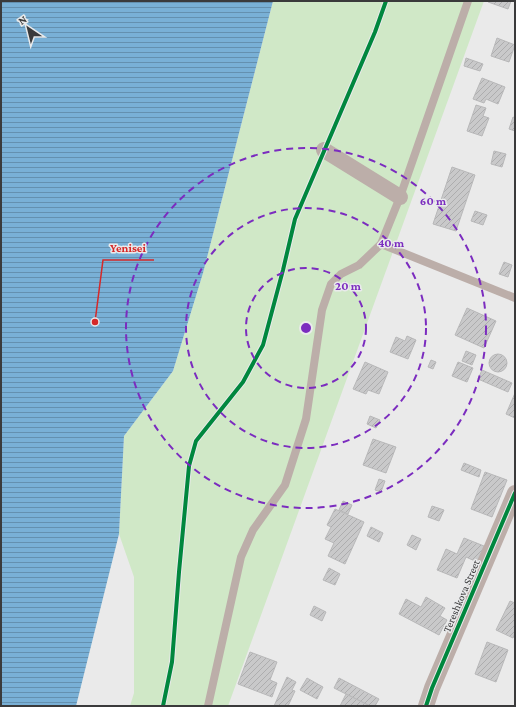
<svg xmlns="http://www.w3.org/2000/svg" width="516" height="707" font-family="'Crimson Pro',serif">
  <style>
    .grass { fill: #d0e8c7 }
    .water { fill: url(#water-rules) }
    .building { fill: url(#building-hatch); stroke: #b8b8b9 }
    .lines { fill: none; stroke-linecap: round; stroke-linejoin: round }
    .lane { stroke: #bcaea9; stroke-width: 8 }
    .street { stroke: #bcaea9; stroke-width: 16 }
    .cycleway-casing { stroke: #e9eaeb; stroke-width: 6 }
    .cycleway { stroke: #00873e; stroke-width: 4 }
    .ring { fill: none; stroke: #7b2cbf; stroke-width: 2; stroke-dasharray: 7 5 }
    .labels { text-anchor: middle; stroke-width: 3; stroke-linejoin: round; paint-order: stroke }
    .street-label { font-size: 11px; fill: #3a3a3b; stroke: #e9eaeb }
    .centre { fill: #7b2cbf; stroke: #e9eaeb; stroke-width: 2 }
    .ring-label { font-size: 12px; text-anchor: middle; font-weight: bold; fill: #7b2cbf; stroke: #e9eaeb; stroke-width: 3; stroke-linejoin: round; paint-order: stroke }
    .leader { fill: none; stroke: #d62828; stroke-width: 1.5 }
    .callout-dot { fill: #d62828; stroke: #e9eaeb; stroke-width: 1.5 }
    .callout-label { font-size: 12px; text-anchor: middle; font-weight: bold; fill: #d62828; stroke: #e9eaeb; stroke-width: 3; stroke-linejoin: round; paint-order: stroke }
  </style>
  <defs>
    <pattern id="water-rules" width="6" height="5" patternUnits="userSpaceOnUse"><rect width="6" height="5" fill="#79b0d6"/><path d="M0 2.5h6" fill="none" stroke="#6490af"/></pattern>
    <pattern id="building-hatch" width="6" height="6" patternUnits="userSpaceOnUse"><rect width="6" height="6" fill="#c9c9ca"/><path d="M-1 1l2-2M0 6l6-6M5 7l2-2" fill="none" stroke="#adadae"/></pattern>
  </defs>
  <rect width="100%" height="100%" fill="#eaeaea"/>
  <path class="grass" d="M 273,1 L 484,1 L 228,706 L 130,706 L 134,693 L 134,577 L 119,534 L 124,436 L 173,371 L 203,273 Z"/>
  <path class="water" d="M 1,1 L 273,1 L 203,273 L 173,371 L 124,436 L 119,534 L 76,706 L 1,706 Z"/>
  <g class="building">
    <path d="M 488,1 L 511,1 L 508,9 L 488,2 Z"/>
    <path d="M 497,38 L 515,45 L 509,62 L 491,56 Z"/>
    <path d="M 466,58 L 483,64 L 480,71 L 464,66 Z"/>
    <path d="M 482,78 L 505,87 L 498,104 L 486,99 L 484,103 L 473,99 Z"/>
    <path d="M 476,105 L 486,108 L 483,116 L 489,118 L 482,136 L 467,131 Z"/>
    <path d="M 513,117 L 515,118 L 515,131 L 509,129 Z"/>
    <path d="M 494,151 L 506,154 L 502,167 L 491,164 Z"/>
    <path d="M 452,167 L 475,175 L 456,231 L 433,224 Z"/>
    <path d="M 475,211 L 487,215 L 483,225 L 471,221 Z"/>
    <path d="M 504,262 L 512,265 L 508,277 L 499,274 Z"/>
    <path d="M 467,308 L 496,321 L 484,348 L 455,335 Z"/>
    <path d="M 407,336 L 416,340 L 408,359 L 390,352 L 396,337 L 405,341 Z"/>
    <path d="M 466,351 L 476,355 L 472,365 L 462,361 Z"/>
    <circle cx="498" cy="363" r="9"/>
    <path d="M 431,360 L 436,362 L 433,369 L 428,367 Z"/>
    <path d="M 365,362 L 388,372 L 379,394 L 368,390 L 366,394 L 353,389 Z"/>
    <path d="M 458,362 L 473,368 L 467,382 L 452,376 Z"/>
    <path d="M 482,370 L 512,383 L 508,392 L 478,379 Z"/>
    <path d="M 515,393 L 515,418 L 506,414 Z"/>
    <path d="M 370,416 L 380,420 L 376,428 L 367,424 Z"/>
    <path d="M 373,439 L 396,447 L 386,473 L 363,465 Z"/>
    <path d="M 464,463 L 481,470 L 479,477 L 461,470 Z"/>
    <path d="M 485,472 L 507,480 L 492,517 L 471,509 Z"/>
    <path d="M 379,479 L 385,481 L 381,492 L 375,490 Z"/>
    <path d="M 343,501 L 352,505 L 348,514 L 339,510 Z"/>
    <path d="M 432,506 L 444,510 L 439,521 L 428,517 Z"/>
    <path d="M 335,509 L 364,522 L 345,564 L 328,556 L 334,543 L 325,539 L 331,527 L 327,525 Z"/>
    <path d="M 371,527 L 383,533 L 379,542 L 367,536 Z"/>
    <path d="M 412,535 L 421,539 L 416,550 L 407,545 Z"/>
    <path d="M 464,538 L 484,546 L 477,562 L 466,557 L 457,578 L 437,570 L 446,549 L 457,554 Z"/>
    <path d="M 329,568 L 340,574 L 335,585 L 323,580 Z"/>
    <path d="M 426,597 L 445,608 L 440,616 L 447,620 L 439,635 L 399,614 L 406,599 L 421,607 Z"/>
    <path d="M 510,601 L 515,603 L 515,633 L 513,638 L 496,630 Z"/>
    <path d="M 314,606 L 326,612 L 322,621 L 310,615 Z"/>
    <path d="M 487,642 L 508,650 L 496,682 L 475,674 Z"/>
    <path d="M 250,652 L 277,662 L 270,680 L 277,683 L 272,697 L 238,684 Z"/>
    <path d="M 287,677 L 296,682 L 292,690 L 295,691 L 288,706 L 274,706 Z"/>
    <path d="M 307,678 L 323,687 L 317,699 L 300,690 Z"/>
    <path d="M 339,678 L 379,699 L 375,706 L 370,706 L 334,688 Z"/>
    <path d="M 346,694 L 370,706 L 340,706 Z"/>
  </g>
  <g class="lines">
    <g class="lane">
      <path d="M 381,244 L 515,298"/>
      <path d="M 208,706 L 241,557 L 253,530 L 285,485 L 306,419 L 322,310 L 331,284 L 341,274 L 359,265 L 381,244 L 400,197 L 468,1"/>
    </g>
    <g class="street">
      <path d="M 324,150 L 400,197"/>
      <path d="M 426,706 L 432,688 L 515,493"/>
    </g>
    <g class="cycleway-casing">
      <g id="cycleway">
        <path d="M 163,706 L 172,662 L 179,572 L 189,466 L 196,441 L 243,382 L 263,345 L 283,270 L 295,219 L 375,32 L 386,1"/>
        <path d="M 426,706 L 432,688 L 515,493"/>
      </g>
    </g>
    <use href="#cycleway" class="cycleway"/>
  </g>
  <g class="ring">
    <circle cx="306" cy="328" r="60"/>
    <circle cx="306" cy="328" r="120"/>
    <circle cx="306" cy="328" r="180"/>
  </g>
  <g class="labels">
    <g class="street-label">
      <text transform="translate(461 596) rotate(-67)" y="4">Tereshkova Street</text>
    </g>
  </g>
  <circle cx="306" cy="328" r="6" class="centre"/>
  <g class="ring-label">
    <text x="433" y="205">60 m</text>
    <text x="391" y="247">40 m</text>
    <text x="348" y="290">20 m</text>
  </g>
  <path class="leader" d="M95 322L103 260H154"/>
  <circle class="callout-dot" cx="95" cy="322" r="4"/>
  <g class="callout-label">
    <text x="128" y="252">Yenisei</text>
  </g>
  <rect width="516" height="707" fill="none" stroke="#3a3a3b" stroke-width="4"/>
  <g transform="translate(28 28) rotate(325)" stroke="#e9eaeb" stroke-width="3" paint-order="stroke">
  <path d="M0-3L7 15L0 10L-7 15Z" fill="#3a3a3b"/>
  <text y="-6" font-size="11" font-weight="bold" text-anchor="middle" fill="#3a3a3b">N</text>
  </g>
</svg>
